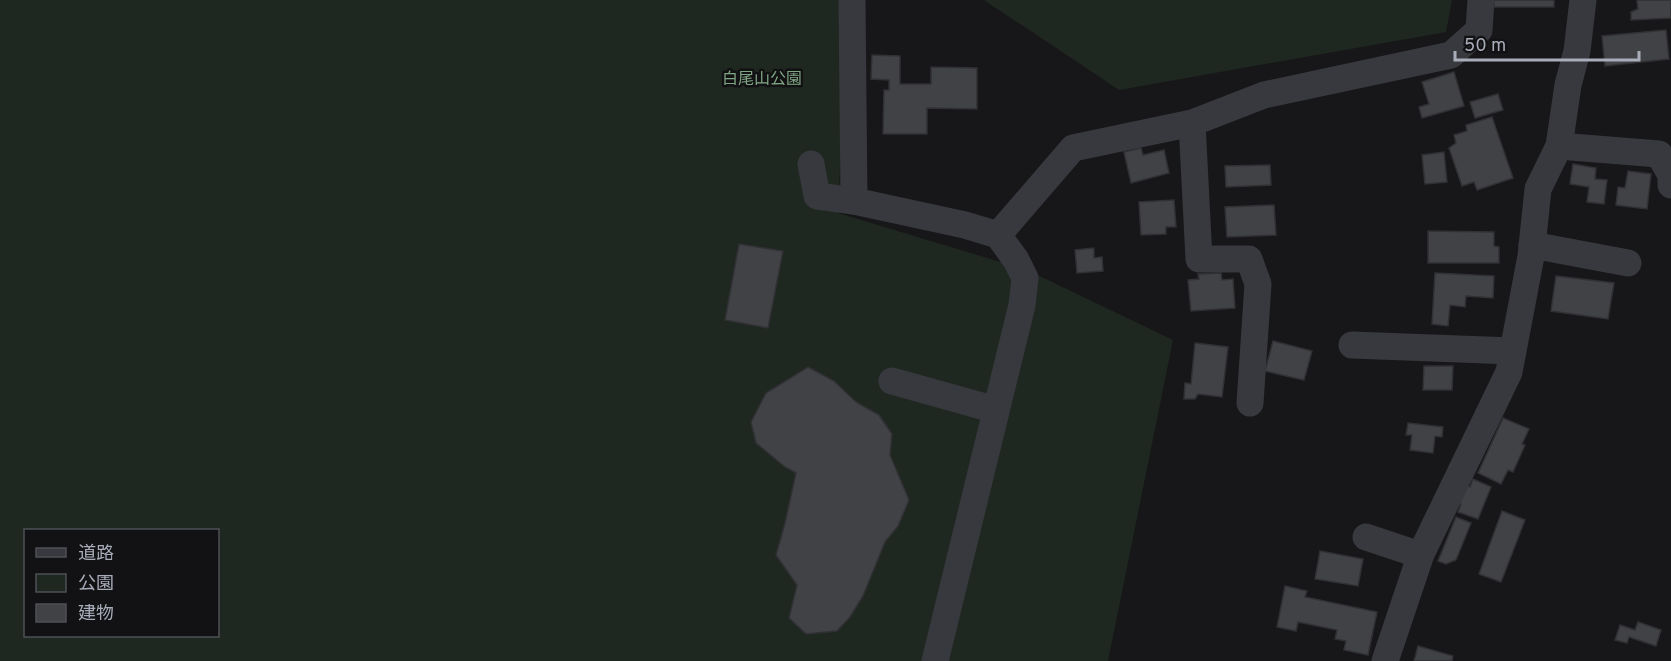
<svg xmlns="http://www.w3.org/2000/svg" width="1671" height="661" font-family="Overpass,'Noto Sans JP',sans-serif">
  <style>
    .green { fill: #1f2820; fill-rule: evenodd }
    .building { fill: #414246; stroke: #313135; stroke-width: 1.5 }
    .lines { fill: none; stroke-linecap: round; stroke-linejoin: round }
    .street { stroke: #38393e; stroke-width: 27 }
    .labels { text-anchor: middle; stroke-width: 5; stroke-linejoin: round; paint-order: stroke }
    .park-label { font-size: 16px; fill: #7fa583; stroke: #121214 }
  </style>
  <rect width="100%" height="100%" fill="#171719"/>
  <g class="green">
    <path d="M 0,0 L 847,0 L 838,213 L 1027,270 L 1173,340 L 1108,661 L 0,661 ZM 26,530 L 218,530 L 218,636 L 26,636 Z"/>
    <path d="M 984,0 L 1452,0 L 1446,32 L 1119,90 Z"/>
  </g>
  <g class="building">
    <rect x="1494" y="0" width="60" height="7"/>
    <path d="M 1637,0 L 1671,0 L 1671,18 L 1631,20 L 1631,12 L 1638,9 Z"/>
    <path d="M 1666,30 L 1669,59 L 1605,66 L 1602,36 Z"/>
    <path d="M 872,55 L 900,56 L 900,84 L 931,84 L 931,67 L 977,68 L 977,109 L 927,108 L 927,134 L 883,134 L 884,90 L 889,90 L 889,80 L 871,79 Z"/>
    <path d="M 1454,72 L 1464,106 L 1422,118 L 1419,107 L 1429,104 L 1422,82 Z"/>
    <path d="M 1498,94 L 1503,110 L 1475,118 L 1470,102 Z"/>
    <path d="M 1492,117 L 1513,178 L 1477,190 L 1474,182 L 1462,186 L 1449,148 L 1456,143 L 1454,135 L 1467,131 L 1466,125 Z"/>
    <path d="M 1141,148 L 1143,155 L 1164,150 L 1169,173 L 1131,183 L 1124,152 Z"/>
    <path d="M 1444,152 L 1447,182 L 1425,184 L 1422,155 Z"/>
    <path d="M 1573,164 L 1596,168 L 1595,179 L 1607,180 L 1604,204 L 1587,202 L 1589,187 L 1570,184 Z"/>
    <path d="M 1270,165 L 1271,185 L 1226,187 L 1225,166 Z"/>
    <path d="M 1628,171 L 1651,174 L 1647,209 L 1616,205 L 1618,187 L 1625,188 Z"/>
    <path d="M 1174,200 L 1176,227 L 1166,227 L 1166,234 L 1141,235 L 1139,202 Z"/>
    <path d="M 1274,205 L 1276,235 L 1227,237 L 1225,207 Z"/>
    <path d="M 1428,231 L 1494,232 L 1494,246 L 1499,247 L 1499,263 L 1428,263 Z"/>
    <path d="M 739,244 L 783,251 L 768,328 L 725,320 Z"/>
    <path d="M 1094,248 L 1094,258 L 1102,257 L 1103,271 L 1077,273 L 1075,250 Z"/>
    <path d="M 1221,273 L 1222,280 L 1233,279 L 1235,308 L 1191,311 L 1188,280 L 1199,279 L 1198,274 Z"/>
    <path d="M 1435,273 L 1494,276 L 1493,298 L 1466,296 L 1465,307 L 1450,305 L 1448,326 L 1432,324 Z"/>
    <path d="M 1556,276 L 1614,283 L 1608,319 L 1551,311 Z"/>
    <path d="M 1273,341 L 1312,351 L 1304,380 L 1265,371 Z"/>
    <path d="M 1195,343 L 1228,347 L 1222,397 L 1198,394 L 1195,399 L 1184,399 L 1185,383 L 1191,384 Z"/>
    <path d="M 1424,366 L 1453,366 L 1452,390 L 1423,390 Z"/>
    <path d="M 808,367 L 834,381 L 856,402 L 879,415 L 892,434 L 890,455 L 909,500 L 898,526 L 885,542 L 863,596 L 850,617 L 837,631 L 806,634 L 789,618 L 797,585 L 776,555 L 785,523 L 796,473 L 785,467 L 756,443 L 751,422 L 766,393 Z"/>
    <path d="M 1503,418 L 1529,429 L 1522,444 L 1525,445 L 1513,472 L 1508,470 L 1501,484 L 1478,473 Z"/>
    <path d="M 1408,423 L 1443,427 L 1442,437 L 1435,436 L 1433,453 L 1410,450 L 1412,435 L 1406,435 Z"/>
    <path d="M 1473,479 L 1491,487 L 1478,519 L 1458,512 L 1461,504 L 1458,502 L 1466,485 L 1470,487 Z"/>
    <path d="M 1502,511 L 1525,520 L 1501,582 L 1479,574 Z"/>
    <path d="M 1456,517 L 1471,523 L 1456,560 L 1446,564 L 1438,561 Z"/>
    <path d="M 1320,551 L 1363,559 L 1358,586 L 1315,579 Z"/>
    <path d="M 1285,586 L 1307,591 L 1305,597 L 1377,612 L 1368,655 L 1344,650 L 1346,641 L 1335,639 L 1337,630 L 1298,622 L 1296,631 L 1277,627 Z"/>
    <path d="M 1638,622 L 1661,630 L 1656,646 L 1629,637 L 1627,643 L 1615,640 L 1620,625 L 1635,630 Z"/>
    <path d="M 1418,646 L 1453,656 L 1452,661 L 1414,661 Z"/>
  </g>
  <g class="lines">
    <g class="street">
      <path d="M 852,0 L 854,201"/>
      <path d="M 1192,123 L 1199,259 L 1249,259 L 1258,284 L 1250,403"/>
      <path d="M 1559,146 L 1659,154 L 1671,175 L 1671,185"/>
      <path d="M 811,164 L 817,196 L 854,201 L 965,225 L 998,235 L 1016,260 L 1025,278 L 1022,305 L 935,661"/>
      <path d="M 998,235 L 1073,148 L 1192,123 L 1264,95 L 1451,55 L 1479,30 L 1481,0"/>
      <path d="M 1532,245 L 1628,263"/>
      <path d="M 1352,345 L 1513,351"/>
      <path d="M 892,381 L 996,410"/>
      <path d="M 1366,537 L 1420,555"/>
      <path d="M 1385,661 L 1421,554 L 1509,372 L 1531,256 L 1538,189 L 1559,146 L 1568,85 L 1577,51 L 1583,0"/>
    </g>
  </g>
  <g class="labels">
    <g class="park-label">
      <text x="762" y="84">白尾山公園</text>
    </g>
  </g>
  <rect x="24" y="529" width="195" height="108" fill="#121214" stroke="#4e5056" stroke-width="1.5"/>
  <rect x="36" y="548" width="30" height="9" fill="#38393e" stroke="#4e5056" stroke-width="1.5"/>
  <text x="78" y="559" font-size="18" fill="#a9adba">道路</text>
  <rect x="36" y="574" width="30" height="18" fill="#1f2820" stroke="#4e5056" stroke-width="1.5"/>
  <text x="78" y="589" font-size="18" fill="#a9adba">公園</text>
  <rect x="36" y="604" width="30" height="18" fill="#414246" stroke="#4e5056" stroke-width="1.5"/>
  <text x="78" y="619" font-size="18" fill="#a9adba">建物</text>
  <path d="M1455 51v9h184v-9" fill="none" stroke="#a9adba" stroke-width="3"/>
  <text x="1464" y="51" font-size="18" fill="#a9adba" stroke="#121214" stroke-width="4.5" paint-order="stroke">50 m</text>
</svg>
